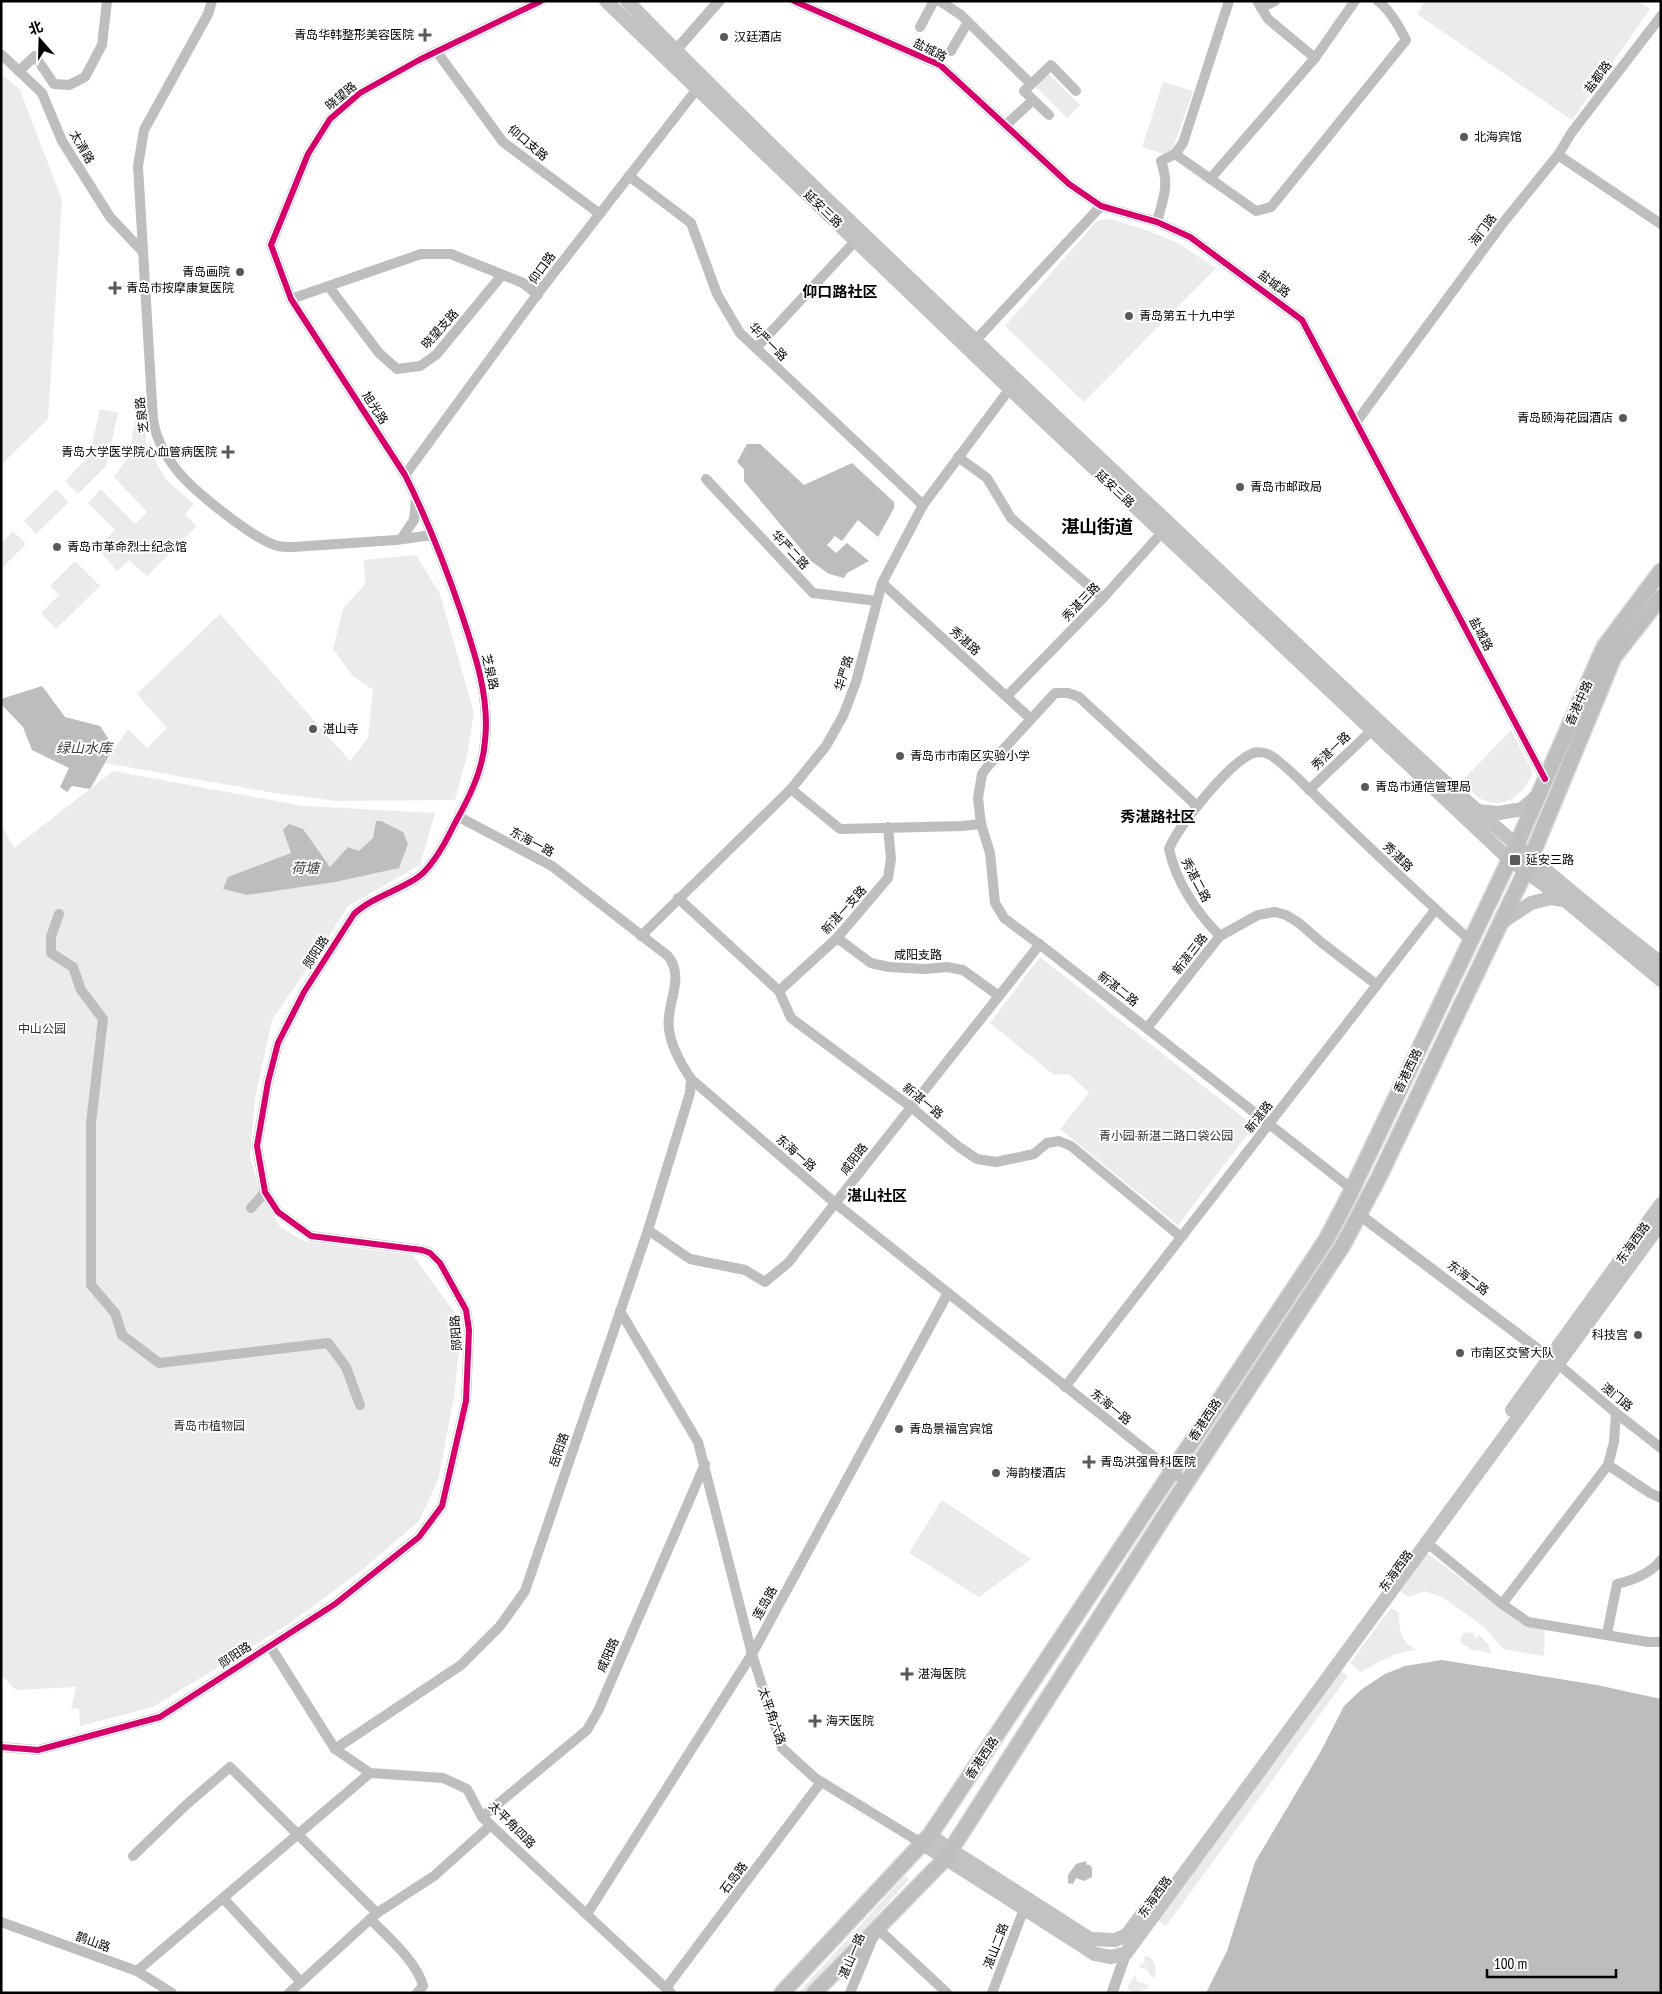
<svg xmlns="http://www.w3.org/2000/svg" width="1662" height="1994" font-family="'PT Sans Narrow','Noto Sans SC',sans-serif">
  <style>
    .green { fill: #ebebeb }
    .water { fill: #bdbdbd }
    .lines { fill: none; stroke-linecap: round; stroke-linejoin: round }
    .primary-casing { stroke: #dbdbdb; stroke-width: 18 }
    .minor { stroke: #bebebe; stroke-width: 10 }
    .tertiary { stroke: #bebebe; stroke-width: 11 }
    .secondary { stroke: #c2c2c2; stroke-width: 14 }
    .primary { stroke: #bebebe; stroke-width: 15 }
    .cycleway-casing { stroke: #fff; stroke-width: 9 }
    .cycleway { stroke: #d6006c; stroke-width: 6 }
    .poi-dot { fill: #595959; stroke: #fff; stroke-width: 2 }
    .labels { text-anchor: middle; stroke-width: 4; stroke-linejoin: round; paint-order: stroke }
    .poi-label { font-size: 12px; fill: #000; stroke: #fff; text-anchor: start }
    .street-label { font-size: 12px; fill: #000; stroke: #fff }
    .park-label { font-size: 12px; fill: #313131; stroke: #fff }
    .water-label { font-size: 14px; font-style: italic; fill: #424242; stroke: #fff }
    .quarter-label { font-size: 15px; font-weight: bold; fill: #000; stroke: #fff }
    .district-label { font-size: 18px; font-weight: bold; fill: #000; stroke: #fff }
  </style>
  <rect width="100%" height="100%" fill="#fff"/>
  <g class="green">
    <path d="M 1425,1 L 1638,1 L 1650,9 L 1572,120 L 1417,14 Z"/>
    <path d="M 1048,73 L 1080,105 L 1067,118 L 1035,86 Z"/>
    <path d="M 1,74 L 19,88 L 62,200 L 48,419 L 1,465 Z"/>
    <path d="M 1163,82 L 1193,91 L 1172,151 L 1164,154 L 1142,147 Z"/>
    <path d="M 1110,219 L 1143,229 L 1176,242 L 1216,268 L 1084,402 L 1005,326 L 1097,221 Z"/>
    <path d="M 100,409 L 118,413 L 106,466 L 78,494 L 65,481 L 89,456 Z"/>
    <path d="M 146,416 L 146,444 L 166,480 L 194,504 L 185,514 L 197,526 L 147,576 L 129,560 L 117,571 L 97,548 L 115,530 L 88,503 L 101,489 L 135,524 L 147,512 L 114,477 L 128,457 L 136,417 Z"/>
    <path d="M 56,489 L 69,502 L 36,534 L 24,521 Z"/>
    <path d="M 13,531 L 26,544 L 1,569 L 1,543 Z"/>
    <path d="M 416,555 L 440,594 L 474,713 L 467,756 L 455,800 L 336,801 L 274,793 L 105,763 L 128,729 L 147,748 L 167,728 L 137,694 L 220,614 L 350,761 L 368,738 L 373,690 L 352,675 L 333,649 L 343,609 L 365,584 L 364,560 Z"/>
    <path d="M 75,561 L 100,586 L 56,629 L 41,613 L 59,595 L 50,586 Z"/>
    <path d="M 1511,730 L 1533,773 C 1524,793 1506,810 1483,800 C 1475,796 1468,787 1461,782 Z"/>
    <path d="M 113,771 L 304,806 L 435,813 L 420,865 L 348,906 L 324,944 L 272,1020 L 255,1099 L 250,1156 L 259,1188 L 280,1227 L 303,1241 L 413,1255 L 462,1323 L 454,1397 L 438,1480 L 419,1521 L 363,1569 L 290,1623 L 153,1707 L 80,1726 L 79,1708 L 71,1709 L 76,1687 L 16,1690 L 1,1675 L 1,824 L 14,848 Z"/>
    <path d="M 1040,957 L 1254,1126 L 1178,1225 L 1060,1129 L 1089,1093 L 1069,1074 L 1054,1075 L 990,1023 Z"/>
    <path d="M 942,1500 L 1031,1559 L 979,1597 L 909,1553 Z"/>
    <path d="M 1427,1553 L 1519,1622 L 1545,1628 L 1544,1656 L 1503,1649 L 1484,1627 L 1444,1598 L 1425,1591 L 1408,1597 L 1400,1591 Z"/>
    <path d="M 1391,1608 L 1399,1613 C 1399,1629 1400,1642 1417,1650 C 1397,1651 1378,1662 1361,1672 L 1350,1663 Z"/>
    <path d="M 1465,1632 L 1473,1633 L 1476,1639 L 1479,1635 L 1488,1644 L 1492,1653 L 1468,1649 L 1470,1647 L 1463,1645 C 1459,1640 1460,1636 1465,1632 Z"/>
    <path d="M 1339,1670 L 1348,1676 L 1166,1926 L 1157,1920 Z"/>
    <path d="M 905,1876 L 909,1879 L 897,1893 L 806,1993 L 798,1993 Z"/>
    <path d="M 1147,1956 C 1156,1960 1158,1969 1154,1978 L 1150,1975 L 1147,1969 L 1138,1967 L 1145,1962 L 1144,1957 Z"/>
    <path d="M 1135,1974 L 1137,1981 L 1141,1983 L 1145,1983 L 1149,1986 L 1149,1988 L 1135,1993 L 1128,1989 L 1128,1985 L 1131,1983 Z"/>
  </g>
  <g class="water">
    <path d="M 747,444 L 760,444 L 804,485 L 852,463 L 894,502 L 894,508 L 878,537 L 858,520 L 842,541 L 835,536 L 827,545 L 836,553 L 847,543 L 869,561 L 847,573 L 844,578 L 829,574 L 811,561 L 744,481 L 744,469 L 737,462 Z"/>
    <path d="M 42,686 L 65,717 L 100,726 L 114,747 L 90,789 L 72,786 L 67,792 L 60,787 L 69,768 L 32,750 L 23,727 L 1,704 L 1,699 Z"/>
    <path d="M 376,821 L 381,821 L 403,832 L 408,844 L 399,868 L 335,882 L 247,895 L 223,889 L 228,877 L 291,853 L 283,830 L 289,824 L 303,829 L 330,867 L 348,847 L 359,851 L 373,838 Z"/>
    <path d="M 1442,1660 L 1597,1685 L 1661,1699 L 1661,1993 L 1206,1993 L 1227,1951 L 1255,1862 L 1321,1751 L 1344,1706 L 1362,1689 L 1385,1674 L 1405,1666 Z"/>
    <path d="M 1086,1861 L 1087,1865 L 1090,1865 L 1092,1868 L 1092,1877 L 1084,1881 L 1076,1878 L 1073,1884 L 1068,1883 L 1068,1875 L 1076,1864 Z"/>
  </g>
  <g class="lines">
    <g class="primary-casing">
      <g id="primary">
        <path d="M 782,1993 L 930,1835 L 1326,1240 L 1346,1202 L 1516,846 L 1604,647 L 1661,571"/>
        <path d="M 814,1993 L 945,1859 L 1169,1509 L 1343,1245 L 1379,1177 L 1525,872 L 1614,657 L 1661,597"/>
      </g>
    </g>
    <g class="minor">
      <path d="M 212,1 L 208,14 L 144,130 L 138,166 L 153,420 C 156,438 165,455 176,469 C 191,489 254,540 278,546 C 283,547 288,547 293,547 L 396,540 L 432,535"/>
      <path d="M 794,1 L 940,65 L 1069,184 L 1101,206 L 1157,222 L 1190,237 L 1302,320 L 1545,779"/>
      <path d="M 940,1 L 961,15 L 1031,84"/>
      <path d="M 1257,1 L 1268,19 L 1315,58"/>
      <path d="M 1261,8 L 1275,1"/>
      <path d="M 920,27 L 934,1"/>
      <path d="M 951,51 L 968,22"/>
      <path d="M 437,52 L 503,142 L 600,214"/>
      <path d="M 1,54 L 42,93 L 62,141 L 110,217 L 143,252"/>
      <path d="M 19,71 L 35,56 L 54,84 L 69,85 L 85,77 L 102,45 L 107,1"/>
      <path d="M 1049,115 L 1024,91 L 1051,65 L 1076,91"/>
      <path d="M 1006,125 L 1033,100"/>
      <path d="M 1175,154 L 1256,211 L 1271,207 L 1406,40 C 1399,26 1390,10 1378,1"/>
      <path d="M 1558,155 L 1572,132 L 1661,16"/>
      <path d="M 629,176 L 691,223 L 717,294 L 740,333 L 923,505"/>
      <path d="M 1210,179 L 1315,58 L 1355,1"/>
      <path d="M 1157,222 C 1163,198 1170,186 1161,161 L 1175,154 L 1183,143 L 1229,1"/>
      <path d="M 329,287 L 379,353 L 397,369 L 420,366 L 436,355 L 502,275"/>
      <path d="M 291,299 L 421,254 L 451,254 L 523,283 L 538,295"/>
      <path d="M 975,341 L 1101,206"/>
      <path d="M 756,348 L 859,237"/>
      <path d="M 1357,421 L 1503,223 L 1558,155 L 1661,224"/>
      <path d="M 958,457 L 987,478 L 1011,518 L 1103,598"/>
      <path d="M 405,475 L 539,292 L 700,85"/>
      <path d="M 706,479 L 813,593 L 877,601"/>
      <path d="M 401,539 L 414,520 L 416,499"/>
      <path d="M 882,583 L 1031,719"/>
      <path d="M 1007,696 L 1103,598 L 1166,528"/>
      <path d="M 791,789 L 840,829 L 962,826 L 981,824"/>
      <path d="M 1309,790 L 1371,731"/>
      <path d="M 1197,806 L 1079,697 L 1068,693 L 1055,693 L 988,766 L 982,774 L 978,798 L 981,824 L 990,853 L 995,903 L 1004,918 L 1047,950 L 1352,1189"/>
      <path d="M 459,817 L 552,866 L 668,956 C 686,979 665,1004 669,1029 C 671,1047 681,1064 691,1079 L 835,1203 L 1187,1483"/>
      <path d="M 678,898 L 779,991 L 791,1018 L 911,1107 L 959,1147 L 977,1159 L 996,1162 L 1034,1154 L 1047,1143 L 1059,1141 L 1071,1146 L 1181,1237"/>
      <path d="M 59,914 L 51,937 L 51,953 L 73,967 L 81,990 L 103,1019 L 91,1123 L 91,1285 L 115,1313 L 122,1335 L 159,1363 L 328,1343 L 346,1367 L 360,1405"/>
      <path d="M 641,936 L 791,789 L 826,746 L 843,716 L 856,682 L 882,583 L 923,505 L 1014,383"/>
      <path d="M 1220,936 C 1197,913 1176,882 1169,849 C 1179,825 1229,763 1253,753 C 1256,752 1264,752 1268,754 C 1276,756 1313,793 1321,801 C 1371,849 1420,896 1471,941"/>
      <path d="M 837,938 L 871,963 L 889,967 L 925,969 L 947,967 L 963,970 L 999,996"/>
      <path d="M 779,991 L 837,938 L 888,878 L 891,859 L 888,827"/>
      <path d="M 1147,1028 L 1220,936 L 1258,915 L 1275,912 L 1286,915 L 1299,923 L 1322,943 L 1377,985"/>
      <path d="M 251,1208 L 265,1192"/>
      <path d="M 648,1230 L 690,1259 L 745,1270 L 765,1282 L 788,1263 L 1040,944"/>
      <path d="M 620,1311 L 698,1442 L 752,1654 L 782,1748 L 815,1778 L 923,1844"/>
      <path d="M 1558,1364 L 1616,1413 L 1661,1448"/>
      <path d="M 1065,1387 L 1435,910"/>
      <path d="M 1608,1465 L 1650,1493 L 1661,1498"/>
      <path d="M 1426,1542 L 1502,1604 L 1528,1622 L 1648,1642 L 1661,1642"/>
      <path d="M 1502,1604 L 1608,1465 L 1614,1442 L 1616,1413"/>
      <path d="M 1607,1634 L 1617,1584 C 1634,1580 1650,1574 1661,1560"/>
      <path d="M 270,1646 L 335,1749 L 370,1773 L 443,1778 L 467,1789 L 482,1817 L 671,1993"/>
      <path d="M 1,1747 L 38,1750 L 160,1717 L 335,1604 L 419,1537 L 442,1506 L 466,1401 L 469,1330 L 466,1310 L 440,1263 L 430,1253 L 422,1250 L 311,1236 L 278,1212 L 265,1192 L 257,1146 L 268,1082 L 278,1043 L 304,992 L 354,914 C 374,895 409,888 425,871 C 438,857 447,839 455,823 C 469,798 483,770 485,741 C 490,697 475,654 461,612 C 445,565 427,519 405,475 L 291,299 L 271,245 L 308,154 L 330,119 L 360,93 L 419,60 L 541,1"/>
      <path d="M 335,1749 L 461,1665 L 500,1626 L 525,1591 L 648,1230 L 690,1093 L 691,1079"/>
      <path d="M 482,1817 L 587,1730 L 598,1711 L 705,1464"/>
      <path d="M 133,1856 L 186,1805 L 230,1767 L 377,1913 L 289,1993"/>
      <path d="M 223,1898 L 301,1982"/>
      <path d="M 377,1913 L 434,1876 L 491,1825"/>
      <path d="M 587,1914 L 752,1654 L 948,1293"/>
      <path d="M 370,1919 C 387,1936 418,1963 423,1986 L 417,1993"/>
      <path d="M 1,1922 L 137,1971 L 172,1993"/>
      <path d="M 137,1971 L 370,1773"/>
      <path d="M 666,1988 L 821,1782"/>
      <path d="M 850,1993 L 877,1928 L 947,1993"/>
      <path d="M 992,1993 L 1024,1909"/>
    </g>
    <g class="tertiary">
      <path d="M 670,57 L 719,1"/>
      <path d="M 1360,1215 L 1556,1363"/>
      <path d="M 1112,1993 L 1126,1953"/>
    </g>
    <g class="secondary">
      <path d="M 606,1 L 1009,388 L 1509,859 L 1565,900 L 1661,980"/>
      <path d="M 627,1 C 804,182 990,354 1174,528 C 1332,677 1488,831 1661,963"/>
      <path d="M 1477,811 L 1499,813 L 1522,809 L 1538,795"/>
      <path d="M 1501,923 L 1531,903 L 1551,898 L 1563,900"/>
      <path d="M 1512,1410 L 1661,1204"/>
      <path d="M 930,1835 L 951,1850 L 1090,1939 L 1115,1940 L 1127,1935 L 1146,1909"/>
      <path d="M 923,1844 L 1095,1954 L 1111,1957 L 1126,1953 L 1661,1223"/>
    </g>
    <use href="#primary" class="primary"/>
    <g class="cycleway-casing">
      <g id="cycleway">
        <path d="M 794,1 L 940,65 L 1069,184 L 1101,206 L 1157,222 L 1190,237 L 1302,320 L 1545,779"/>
        <path d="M 1,1747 L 38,1750 L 160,1717 L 335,1604 L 419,1537 L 442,1506 L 466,1401 L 469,1330 L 466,1310 L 440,1263 L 430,1253 L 422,1250 L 311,1236 L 278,1212 L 265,1192 L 257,1146 L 268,1082 L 278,1043 L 304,992 L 354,914 C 374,895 409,888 425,871 C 438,857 447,839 455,823 C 469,798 483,770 485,741 C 490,697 475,654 461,612 C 445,565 427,519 405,475 L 291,299 L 271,245 L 308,154 L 330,119 L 360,93 L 419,60 L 541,1"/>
      </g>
    </g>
    <use href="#cycleway" class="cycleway"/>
  </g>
  <g class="poi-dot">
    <path d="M422.5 27.5h5v5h5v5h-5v5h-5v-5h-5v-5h5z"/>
    <circle cx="724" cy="37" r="5"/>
    <circle cx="1464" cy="137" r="5"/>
    <circle cx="240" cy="272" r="5"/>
    <path d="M112.5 280.5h5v5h5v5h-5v5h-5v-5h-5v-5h5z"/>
    <circle cx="1129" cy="316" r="5"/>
    <circle cx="1623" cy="418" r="5"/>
    <path d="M225.5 444.5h5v5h5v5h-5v5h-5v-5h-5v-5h5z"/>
    <circle cx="1240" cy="487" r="5"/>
    <circle cx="57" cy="547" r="5"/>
    <circle cx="313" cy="729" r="5"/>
    <circle cx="900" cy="756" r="5"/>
    <circle cx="1365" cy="787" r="5"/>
    <rect x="1509" y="854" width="12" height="12" rx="2.5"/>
    <circle cx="1638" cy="1335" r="5"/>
    <circle cx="1460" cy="1353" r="5"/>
    <circle cx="899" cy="1429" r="5"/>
    <path d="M1086.5 1454.5h5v5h5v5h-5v5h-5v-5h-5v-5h5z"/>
    <circle cx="996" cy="1473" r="5"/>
    <path d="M904.5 1666.5h5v5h5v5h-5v5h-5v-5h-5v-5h5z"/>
    <path d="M812.5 1713.5h5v5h5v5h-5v5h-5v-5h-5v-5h5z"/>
  </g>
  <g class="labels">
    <g class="poi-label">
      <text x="414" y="39" text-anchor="end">青岛华韩整形美容医院</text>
      <text x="734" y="41">汉廷酒店</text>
      <text x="1474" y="141">北海宾馆</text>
      <text x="230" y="276" text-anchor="end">青岛画院</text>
      <text x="126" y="292">青岛市按摩康复医院</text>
      <text x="1139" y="320">青岛第五十九中学</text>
      <text x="1613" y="422" text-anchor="end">青岛颐海花园酒店</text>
      <text x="217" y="456" text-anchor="end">青岛大学医学院心血管病医院</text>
      <text x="1250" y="491">青岛市邮政局</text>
      <text x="67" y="551">青岛市革命烈士纪念馆</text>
      <text x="323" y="733">湛山寺</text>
      <text x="910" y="760">青岛市市南区实验小学</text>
      <text x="1375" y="791">青岛市通信管理局</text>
      <text x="1526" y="864">延安三路</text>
      <text x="1628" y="1339" text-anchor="end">科技宫</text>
      <text x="1470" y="1357">市南区交警大队</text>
      <text x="909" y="1433">青岛景福宫宾馆</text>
      <text x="1100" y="1466">青岛洪强骨科医院</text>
      <text x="1006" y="1477">海韵楼酒店</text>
      <text x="918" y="1678">湛海医院</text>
      <text x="826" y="1725">海天医院</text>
    </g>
    <g class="street-label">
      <text transform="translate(930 50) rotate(27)" y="4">盐城路</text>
      <text transform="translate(1598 77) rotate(-53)" y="4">盐都路</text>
      <text transform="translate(341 96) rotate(-40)" y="4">晓望路</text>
      <text transform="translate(528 143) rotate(40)" y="4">仰口支路</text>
      <text transform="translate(82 147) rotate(60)" y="4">太清路</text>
      <text transform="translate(823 209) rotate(44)" y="4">延安三路</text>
      <text transform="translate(1483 230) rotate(-53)" y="4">海门路</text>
      <text transform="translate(542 268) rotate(-54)" y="4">仰口路</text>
      <text transform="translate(1274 284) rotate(37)" y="4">盐城路</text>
      <text transform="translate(440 329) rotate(-48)" y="4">晓望支路</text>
      <text transform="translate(768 342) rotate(45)" y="4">华严一路</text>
      <text transform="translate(375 408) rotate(57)" y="4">旭光路</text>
      <text transform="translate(142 415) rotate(-97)" y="4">芝泉路</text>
      <text transform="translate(1115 489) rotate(43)" y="4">延安三路</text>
      <text transform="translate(790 550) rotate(47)" y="4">华严二路</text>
      <text transform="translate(1081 602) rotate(-46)" y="4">秀湛三路</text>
      <text transform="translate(1481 634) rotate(62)" y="4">盐城路</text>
      <text transform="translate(965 641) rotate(42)" y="4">秀湛路</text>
      <text transform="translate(490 672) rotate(77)" y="4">芝泉路</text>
      <text transform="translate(844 673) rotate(-73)" y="4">华严路</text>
      <text transform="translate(1579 703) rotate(-66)" y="4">香港中路</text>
      <text transform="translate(1331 751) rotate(-44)" y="4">秀湛一路</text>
      <text transform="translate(532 842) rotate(28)" y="4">东海一路</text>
      <text transform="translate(1398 857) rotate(44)" y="4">秀湛路</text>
      <text transform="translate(1196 880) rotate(62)" y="4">秀湛二路</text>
      <text transform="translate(844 910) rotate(-48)" y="4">新湛一支路</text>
      <text transform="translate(316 952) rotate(-57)" y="4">郧阳路</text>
      <text transform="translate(1190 954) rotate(-52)" y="4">新湛三路</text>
      <text x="918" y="959">咸阳支路</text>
      <text transform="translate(1118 989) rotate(38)" y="4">新湛二路</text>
      <text transform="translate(1408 1071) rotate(-64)" y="4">香港西路</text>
      <text transform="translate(923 1101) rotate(39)" y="4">新湛一路</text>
      <text transform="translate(1259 1117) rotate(-52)" y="4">新湛路</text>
      <text transform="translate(796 1153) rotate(41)" y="4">东海一路</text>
      <text transform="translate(854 1159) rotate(-52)" y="4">咸阳路</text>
      <text transform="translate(1633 1243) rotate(-54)" y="4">东海西路</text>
      <text transform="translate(1468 1278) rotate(37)" y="4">东海二路</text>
      <text transform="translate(456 1333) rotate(-94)" y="4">郧阳路</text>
      <text transform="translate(1617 1397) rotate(39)" y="4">澳门路</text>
      <text transform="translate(1111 1407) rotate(39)" y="4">东海一路</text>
      <text transform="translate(1205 1420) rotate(-56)" y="4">香港西路</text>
      <text transform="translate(559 1450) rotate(-71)" y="4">岳阳路</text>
      <text transform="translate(1396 1571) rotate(-54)" y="4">东海西路</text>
      <text transform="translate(765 1603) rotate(-61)" y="4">莲岛路</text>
      <text transform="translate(235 1655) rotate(-33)" y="4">郧阳路</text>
      <text transform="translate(608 1655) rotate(-66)" y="4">咸阳路</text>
      <text transform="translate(772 1716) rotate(71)" y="4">太平角六路</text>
      <text transform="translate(982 1758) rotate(-56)" y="4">香港西路</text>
      <text transform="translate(512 1825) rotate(45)" y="4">太平角四路</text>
      <text transform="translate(734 1878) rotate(-53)" y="4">石岛路</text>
      <text transform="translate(1155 1897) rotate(-54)" y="4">东海西路</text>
      <text transform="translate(93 1942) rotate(20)" y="4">鹊山路</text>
      <text transform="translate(996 1946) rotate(-69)" y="4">湛山二路</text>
      <text transform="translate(852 1956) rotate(-67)" y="4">湛山一路</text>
    </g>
    <g class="park-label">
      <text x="42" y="1033">中山公园</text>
      <text x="1166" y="1140">青小园·新湛二路口袋公园</text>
      <text x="209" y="1430">青岛市植物园</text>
    </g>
    <g class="water-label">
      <text x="84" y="753">绿山水库</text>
      <text x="305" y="873">荷塘</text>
    </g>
    <g class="quarter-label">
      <text x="840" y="297">仰口路社区</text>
      <text x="1158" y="822">秀湛路社区</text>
      <text x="877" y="1201">湛山社区</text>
    </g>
    <g class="district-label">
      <text x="1097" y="533">湛山街道</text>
    </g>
  </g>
  <rect width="1662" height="1994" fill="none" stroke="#000000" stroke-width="5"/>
  <g transform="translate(40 40) rotate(340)" stroke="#ffffff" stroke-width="4" paint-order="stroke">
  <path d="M0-4L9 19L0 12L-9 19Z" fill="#000000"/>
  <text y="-8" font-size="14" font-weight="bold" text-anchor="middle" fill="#000000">北</text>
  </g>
  <path d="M1487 1969v8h129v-8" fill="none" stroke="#000000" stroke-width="2.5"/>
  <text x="1494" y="1969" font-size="15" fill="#000000" stroke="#ffffff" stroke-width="4" paint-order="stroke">100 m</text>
</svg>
